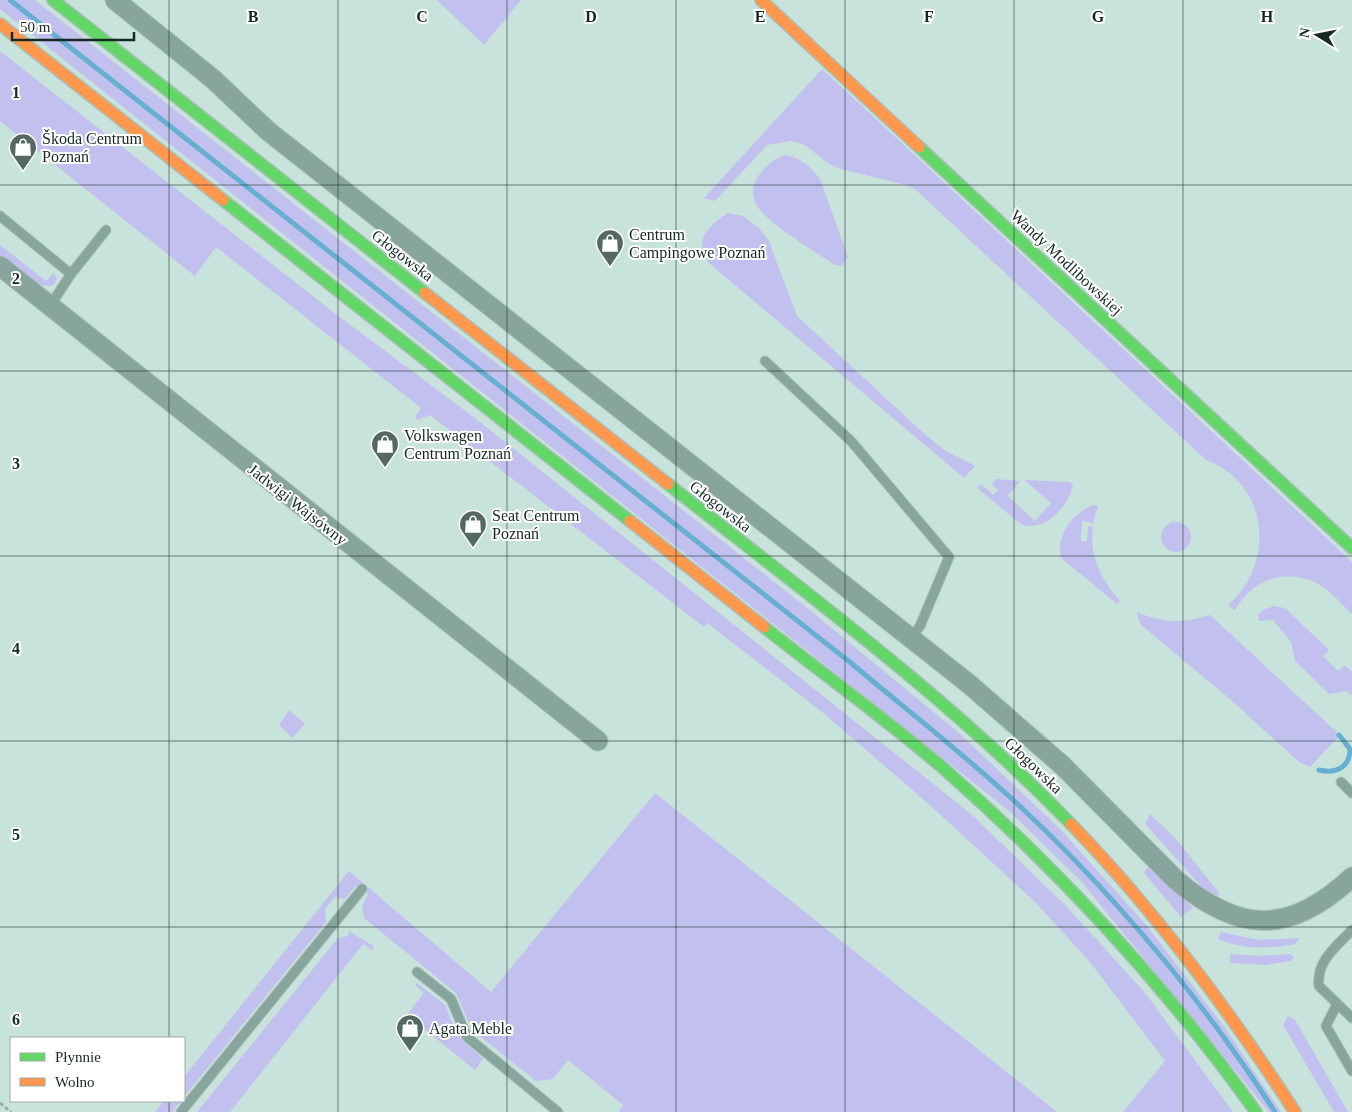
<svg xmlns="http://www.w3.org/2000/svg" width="1352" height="1112" font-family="'Times New Roman',serif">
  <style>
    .green { fill: #c2c0ee }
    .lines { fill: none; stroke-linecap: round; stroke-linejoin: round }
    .stream { stroke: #66afd0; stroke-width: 5 }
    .lane-casing { stroke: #aabfb9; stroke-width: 11 }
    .street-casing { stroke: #aabfb9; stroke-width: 21 }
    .fast-casing { stroke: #aabfb9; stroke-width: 14 }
    .slow-casing { stroke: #aabfb9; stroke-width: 14 }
    .path { stroke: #93aca5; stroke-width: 3; stroke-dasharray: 4 2.5; stroke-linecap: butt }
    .lane { stroke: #87a49d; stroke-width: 9 }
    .street { stroke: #87a49d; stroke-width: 19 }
    .fast { stroke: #63d668; stroke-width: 11 }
    .slow { stroke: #ff974d; stroke-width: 11 }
    .grid { fill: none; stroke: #152823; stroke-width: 1; stroke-opacity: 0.55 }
    .labels { text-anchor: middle; stroke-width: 4; stroke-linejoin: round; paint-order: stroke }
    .poi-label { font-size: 16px; fill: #152823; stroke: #fff; text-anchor: start }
    .street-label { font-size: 16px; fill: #152823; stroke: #fff }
    .grid-label { font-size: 16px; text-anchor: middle; font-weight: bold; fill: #152823; stroke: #fff; stroke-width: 4; stroke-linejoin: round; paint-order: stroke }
  </style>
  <rect width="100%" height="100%" fill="#c8e3db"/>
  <g class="green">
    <path d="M 0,0 L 35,0 L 806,607 L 959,733 L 1061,830 L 1147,926 L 1225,1028 L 1281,1112 L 1269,1112 L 1080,880 L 1009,811 L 0,9 Z"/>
    <path d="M 437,0 L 521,0 L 484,45 Z"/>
    <path d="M 0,51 L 337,315 L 475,418 L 971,814 L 1068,908 L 1146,994 L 1233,1112 L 1123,1112 L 1165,1061 L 1090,962 L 1035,902 L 932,807 L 822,712 L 707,623 L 704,627 L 430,415 L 418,420 L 415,417 L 421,408 L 216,247 L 195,276 L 0,121 Z"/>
    <path d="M 822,69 L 1352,562 L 1352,614 C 1342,605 1332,592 1320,585 C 1287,567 1253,578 1235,610 L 1228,605 C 1277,563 1268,482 1206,460 L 916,190 L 906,185 L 840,169 L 829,164 L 805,145 L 791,141 L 767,145 L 715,201 L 704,198 Z"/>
    <path d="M 787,155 C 802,159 811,167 820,179 L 848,257 L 841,266 L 835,265 C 817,253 764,221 756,204 C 751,193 753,183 759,175 C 767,164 775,158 787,155 Z"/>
    <path d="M 728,213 L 743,216 L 759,228 L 769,241 L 797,316 L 920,430 L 944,450 L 975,466 L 964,478 L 710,264 C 692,241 708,226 728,213 Z"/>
    <path d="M 0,245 L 46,281 L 54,273 L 57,278 L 54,285 C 35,291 14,267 0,255 Z"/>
    <path d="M 996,479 L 1020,481 L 1008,496 L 1035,521 L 1051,503 L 1024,480 L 1070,482 L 1073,485 C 1068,508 1045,531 1022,525 L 977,488 L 981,484 L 993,495 L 998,490 L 992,484 Z"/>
    <path d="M 1093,505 L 1098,506 L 1093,523 L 1082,521 L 1081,541 L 1087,541 L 1088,526 L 1093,527 C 1089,556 1101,579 1120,601 L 1117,604 L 1061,558 C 1056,536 1071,514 1093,505 Z"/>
    <circle cx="1176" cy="537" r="15"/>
    <path d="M 1273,606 L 1285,608 L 1329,650 L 1323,656 L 1338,671 L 1344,665 L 1352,672 L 1352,695 L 1346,691 L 1329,694 L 1295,661 L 1291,642 L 1273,620 L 1259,621 L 1258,615 L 1263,610 Z"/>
    <path d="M 1137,612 C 1163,624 1184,623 1210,615 L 1340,735 L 1310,767 L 1299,762 L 1231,700 L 1140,624 Z"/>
    <path d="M 289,710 L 305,724 L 292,738 L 279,725 Z"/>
    <path d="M 655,793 L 1057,1112 L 618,1112 L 623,1105 L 568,1060 L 553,1079 L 536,1081 L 472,1030 L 456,993 L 364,918 L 362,906 L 368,894 L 356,885 L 345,899 L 335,897 L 325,909 L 326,922 L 184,1097 L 184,1077 L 349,871 L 491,992 Z"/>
    <path d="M 1150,814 L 1175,838 L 1220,894 L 1217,896 L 1203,888 L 1145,824 Z"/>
    <path d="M 1148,867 L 1193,908 L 1181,917 L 1144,873 Z"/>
    <path d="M 349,931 L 373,946 L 373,951 L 363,944 L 230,1112 L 197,1112 L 338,938 L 348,936 Z"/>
    <path d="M 1221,932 L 1258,940 L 1300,938 L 1295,944 C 1267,949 1245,950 1218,939 Z"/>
    <path d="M 1230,954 L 1262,956 L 1290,954 L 1294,957 L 1291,961 L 1266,965 L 1230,963 Z"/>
    <path d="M 417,983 L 446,1006 L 456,1034 L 483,1059 L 475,1070 L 407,1015 L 424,993 L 415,985 Z"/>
    <path d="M 1288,1016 L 1295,1020 L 1348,1112 L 1334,1112 L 1283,1025 Z"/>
    <path d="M 164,1101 L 181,1101 L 172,1112 L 155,1112 Z"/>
  </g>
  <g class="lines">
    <g class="stream">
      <path d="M 10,0 L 851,663 C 909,712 969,758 1024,810 C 1119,900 1204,1002 1275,1112"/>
      <path d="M 1319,770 C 1335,774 1350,768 1350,749 L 1339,735"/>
    </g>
    <g class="lane-casing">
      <g id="lane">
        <path d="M 0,216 L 71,274"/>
        <path d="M 50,306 L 71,274 L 106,230"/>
        <path d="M 765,361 L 851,441 L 949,557 L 920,626 L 911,638"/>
        <path d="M 1341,782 L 1352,793"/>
        <path d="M 1352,930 C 1336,947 1316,961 1319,986 L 1352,1018"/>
        <path d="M 417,972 L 451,999 L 467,1037 L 558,1112"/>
        <path d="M 1337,1004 L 1326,1026 L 1352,1071"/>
        <path d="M 181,1112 L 362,889"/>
      </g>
    </g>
    <g class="street-casing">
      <g id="street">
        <path d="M 115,0 L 213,79 L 268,131 L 969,684 L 1063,766 L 1176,880 C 1240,934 1290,935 1352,877"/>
        <path d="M 0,266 L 598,741"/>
      </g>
    </g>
    <g class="fast-casing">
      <g id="fast">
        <path d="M 53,0 L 425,293"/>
        <path d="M 919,147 L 1352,548"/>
        <path d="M 223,200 L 630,521"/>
        <path d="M 668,484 C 806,593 949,698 1071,824"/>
        <path d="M 764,627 C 823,674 886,719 943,768 C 1060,871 1165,985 1256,1112"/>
      </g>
    </g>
    <g class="slow-casing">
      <g id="slow">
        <path d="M 761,0 L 919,147"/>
        <path d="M 0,24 L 223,200"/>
        <path d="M 425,293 L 668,484"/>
        <path d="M 630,521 L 764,627"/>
        <path d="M 1071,824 C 1156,912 1229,1010 1295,1112"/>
      </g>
    </g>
    <path class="path" d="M 0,1103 L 11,1112"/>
    <use href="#lane" class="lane"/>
    <use href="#street" class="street"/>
    <use href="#fast" class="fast"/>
    <use href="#slow" class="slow"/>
  </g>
  <path class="grid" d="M 169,0 L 169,1038M 338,0 L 338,1112M 507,0 L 507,1112M 676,0 L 676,1112M 845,0 L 845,1112M 1014,0 L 1014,1112M 1183,0 L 1183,1112M 0,185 L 1352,185M 0,371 L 1352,371M 0,556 L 1352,556M 0,741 L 1352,741M 0,927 L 1352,927M 169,1101 L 169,1112"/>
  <defs>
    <g id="shop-pin" transform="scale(1.4375)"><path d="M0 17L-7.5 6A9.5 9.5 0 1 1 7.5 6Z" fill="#546963" stroke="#fff"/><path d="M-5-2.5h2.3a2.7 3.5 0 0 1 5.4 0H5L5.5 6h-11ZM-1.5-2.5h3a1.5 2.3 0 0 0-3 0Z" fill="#fff"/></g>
  </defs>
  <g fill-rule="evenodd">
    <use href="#shop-pin" x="23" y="147"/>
    <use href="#shop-pin" x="610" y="243"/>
    <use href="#shop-pin" x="385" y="444"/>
    <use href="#shop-pin" x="473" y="524"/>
    <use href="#shop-pin" x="410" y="1028"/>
  </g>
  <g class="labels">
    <g class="poi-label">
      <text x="42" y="144">Škoda Centrum<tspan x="42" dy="18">Poznań</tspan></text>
      <text x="629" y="240">Centrum<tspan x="629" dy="18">Campingowe Poznań</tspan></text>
      <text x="404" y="441">Volkswagen<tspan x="404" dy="18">Centrum Poznań</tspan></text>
      <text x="492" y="521">Seat Centrum<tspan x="492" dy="18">Poznań</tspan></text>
      <text x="429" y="1034">Agata Meble</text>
    </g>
    <g class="street-label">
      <text transform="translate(403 255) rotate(38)" y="6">Głogowska</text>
      <text transform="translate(1067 262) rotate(43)" y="6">Wandy Modlibowskiej</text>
      <text transform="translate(298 504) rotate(38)" y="6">Jadwigi Wajsówny</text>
      <text transform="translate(721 506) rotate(38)" y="6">Głogowska</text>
      <text transform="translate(1034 765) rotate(44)" y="6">Głogowska</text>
    </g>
  </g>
  <g class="grid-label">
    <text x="253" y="22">B</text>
    <text x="422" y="22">C</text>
    <text x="591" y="22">D</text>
    <text x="760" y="22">E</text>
    <text x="929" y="22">F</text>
    <text x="1098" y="22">G</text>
    <text x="1267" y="22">H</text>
    <text x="16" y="98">1</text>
    <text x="16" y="284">2</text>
    <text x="16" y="469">3</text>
    <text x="16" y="654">4</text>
    <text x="16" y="840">5</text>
    <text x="16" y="1025">6</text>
  </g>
  <rect x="10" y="1037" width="175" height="65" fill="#ffffff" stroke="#a1a9a7"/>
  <rect x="20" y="1053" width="25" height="8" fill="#63d668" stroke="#a1a9a7"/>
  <text x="55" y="1062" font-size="15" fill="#152823">Płynnie</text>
  <rect x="20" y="1078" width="25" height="8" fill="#ff974d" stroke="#a1a9a7"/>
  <text x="55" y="1087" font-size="15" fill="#152823">Wolno</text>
  <g transform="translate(1317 35) rotate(280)" stroke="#ffffff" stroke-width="4" paint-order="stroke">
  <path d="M0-4L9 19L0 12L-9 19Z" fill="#152823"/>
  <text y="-8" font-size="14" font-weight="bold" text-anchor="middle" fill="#152823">N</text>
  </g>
  <path d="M12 32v8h122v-8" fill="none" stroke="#152823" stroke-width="2.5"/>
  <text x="20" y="32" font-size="15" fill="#152823" stroke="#ffffff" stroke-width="4" paint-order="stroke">50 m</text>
</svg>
